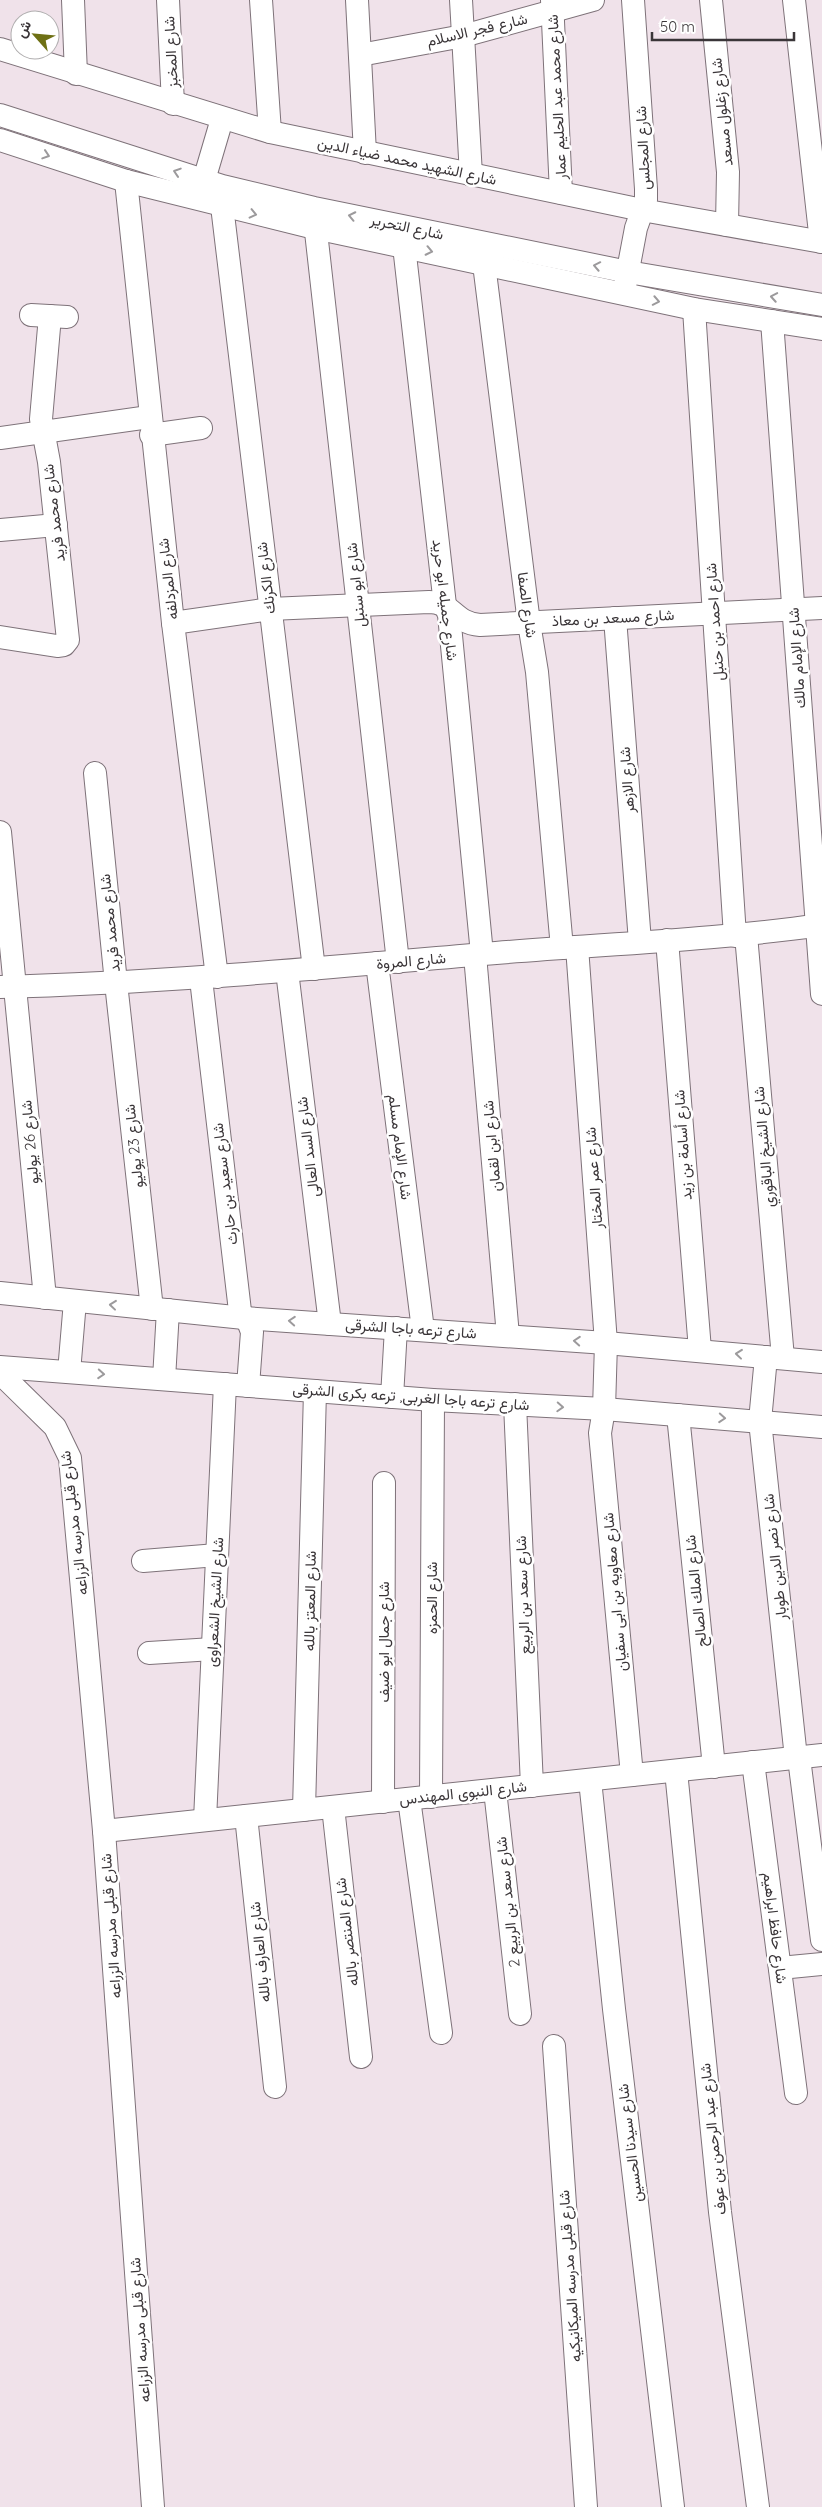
<svg xmlns="http://www.w3.org/2000/svg" width="822" height="2507" font-family="Quicksand,Vazirmatn,sans-serif">
  <style>
    .lines { fill: none; stroke-linecap: round; stroke-linejoin: round }
    .street-casing { stroke: #7e7279; stroke-width: 24 }
    .street { stroke: #fff; stroke-width: 22 }
    .oneway { stroke: #9c9a9c }
    .labels { text-anchor: middle; stroke-width: 5; stroke-linejoin: round; paint-order: stroke }
    .street-label { font-size: 15px; fill: #3a3538; stroke: #fff }
  </style>
  <rect width="100%" height="100%" fill="#f0e2ea"/>
  <g class="lines">
    <g class="street-casing">
      <g id="street">
        <path d="M 73,0 L 76,74"/>
        <path d="M 168,0 L 173,104"/>
        <path d="M 261,0 L 270,132"/>
        <path d="M 357,0 L 365,153"/>
        <path d="M 461,0 L 471,175"/>
        <path d="M 552,0 L 561,193"/>
        <path d="M 711,0 L 728,172 L 727,225"/>
        <path d="M 794,0 L 821,242"/>
        <path d="M 0,49 L 270,132 L 642,210 L 822,242"/>
        <path d="M 360,55 L 463,36 L 593,0"/>
        <path d="M 0,115 L 222,186 L 314,208 L 628,272 L 822,305"/>
        <path d="M 0,140 L 126,181 L 315,228 L 694,309 L 822,329"/>
        <path d="M 204,180 L 222,119"/>
        <path d="M 126,181 L 173,623 L 217,977"/>
        <path d="M 222,192 L 222,206 L 314,969"/>
        <path d="M 314,214 L 398,962"/>
        <path d="M 404,246 L 445,605 L 449,615 L 482,954"/>
        <path d="M 484,264 L 529,623 L 537,672 L 562,948"/>
        <path d="M 625,286 L 636,228 L 646,200 L 646,189 L 633,0"/>
        <path d="M 694,309 L 735,936"/>
        <path d="M 31,315 L 67,317"/>
        <path d="M 772,321 L 822,994"/>
        <path d="M 151,435 L 201,428"/>
        <path d="M 0,438 L 149,417"/>
        <path d="M 0,530 L 56,525"/>
        <path d="M 615,618 L 640,942"/>
        <path d="M 173,623 L 270,609 L 429,602 C 453,602 453,623 480,625 L 822,608"/>
        <path d="M 0,637 L 57,646 L 64,645 L 68,640 L 49,462 L 41,419 L 50,316"/>
        <path d="M 95,773 L 116,983 L 152,1309"/>
        <path d="M 0,832 L 45,1298"/>
        <path d="M 746,935 L 783,1358"/>
        <path d="M 667,940 L 700,1350"/>
        <path d="M 577,947 L 606,1343 L 604,1409 L 600,1433 L 632,1775"/>
        <path d="M 475,955 L 508,1336"/>
        <path d="M 377,963 L 423,1330"/>
        <path d="M 287,971 L 330,1324"/>
        <path d="M 201,979 L 240,1311 L 249,1324 L 252,1332 L 248,1386"/>
        <path d="M 0,987 C 166,983 331,967 496,953 C 605,944 714,940 822,925"/>
        <path d="M 0,1293 L 244,1318 L 606,1343 L 822,1362"/>
        <path d="M 766,1357 L 760,1421 L 796,1758"/>
        <path d="M 0,1367 L 433,1400 L 604,1409 L 822,1427"/>
        <path d="M 69,1372 L 75,1301"/>
        <path d="M 0,1373 L 55,1427 L 70,1458 L 104,1831 L 153,2507"/>
        <path d="M 164,1379 L 168,1310"/>
        <path d="M 392,1397 L 396,1328"/>
        <path d="M 515,1404 L 532,1786"/>
        <path d="M 678,1415 L 714,1767"/>
        <path d="M 143,1561 L 217,1555"/>
        <path d="M 149,1653 L 213,1649"/>
        <path d="M 799,1758 L 822,1940"/>
        <path d="M 753,1762 L 796,2093"/>
        <path d="M 676,1771 L 720,2212 L 758,2507"/>
        <path d="M 590,1780 L 614,2009 L 673,2507"/>
        <path d="M 495,1790 L 520,2014"/>
        <path d="M 431,1797 L 433,1400"/>
        <path d="M 409,1799 L 441,2033"/>
        <path d="M 383,1802 L 384,1483"/>
        <path d="M 333,1807 L 361,2057"/>
        <path d="M 304,1810 L 315,1391"/>
        <path d="M 246,1816 L 275,2087"/>
        <path d="M 205,1820 L 225,1384"/>
        <path d="M 104,1831 L 822,1755"/>
        <path d="M 780,1968 L 822,1964"/>
        <path d="M 554,2046 L 586,2507"/>
      </g>
    </g>
    <use href="#street" class="street"/>
  </g>
  <defs><path id="oneway-chevron" d="M-2-3.5L2.5 0L-2 3.5" fill="none" stroke-width="1.6" stroke-linecap="round" stroke-linejoin="round" transform="scale(1.25)"/></defs>
  <g class="oneway">
    <use href="#oneway-chevron" transform="translate(46 155) rotate(18)"/>
    <use href="#oneway-chevron" transform="translate(177 172) rotate(-162)"/>
    <use href="#oneway-chevron" transform="translate(253 214) rotate(13)"/>
    <use href="#oneway-chevron" transform="translate(352 216) rotate(-168)"/>
    <use href="#oneway-chevron" transform="translate(429 251) rotate(12)"/>
    <use href="#oneway-chevron" transform="translate(597 266) rotate(-169)"/>
    <use href="#oneway-chevron" transform="translate(774 297) rotate(-170)"/>
    <use href="#oneway-chevron" transform="translate(656 301) rotate(11)"/>
    <use href="#oneway-chevron" transform="translate(113 1305) rotate(-174)"/>
    <use href="#oneway-chevron" transform="translate(292 1321) rotate(-176)"/>
    <use href="#oneway-chevron" transform="translate(577 1341) rotate(-176)"/>
    <use href="#oneway-chevron" transform="translate(739 1354) rotate(-174)"/>
    <use href="#oneway-chevron" transform="translate(101 1374) rotate(4)"/>
    <use href="#oneway-chevron" transform="translate(560 1407) rotate(3)"/>
    <use href="#oneway-chevron" transform="translate(722 1418) rotate(4)"/>
  </g>
  <g class="labels">
    <g class="street-label">
      <text transform="translate(477 30) rotate(-13)" y="5">شارع فجر الاسلام</text>
      <text transform="translate(171 52) rotate(-93)" y="5">شارع المخبز</text>
      <text transform="translate(557 97) rotate(-93)" y="5">شارع محمد عبد الحليم عمار</text>
      <text transform="translate(722 112) rotate(-96)" y="5">شارع زغلول مسعد</text>
      <text transform="translate(643 148) rotate(-93)" y="5">شارع المجلس</text>
      <text transform="translate(407 161) rotate(12)" y="5">شارع الشهيد محمد ضياء الدين</text>
      <text transform="translate(407 227) rotate(12)" y="5">شارع التحرير</text>
      <text transform="translate(54 513) rotate(-97)" y="5">شارع محمد فريد</text>
      <text transform="translate(266 578) rotate(-97)" y="5">شارع الكرنك</text>
      <text transform="translate(168 579) rotate(-97)" y="5">شارع المزدلفه</text>
      <text transform="translate(356 585) rotate(-96)" y="5">شارع ابو سنبل</text>
      <text transform="translate(445 600) rotate(83)" y="5">شارع جميله ابو حريد</text>
      <text transform="translate(527 605) rotate(82)" y="5">شارع الصفا</text>
      <text transform="translate(613 618) rotate(-3)" y="5">شارع مسعد بن معاذ</text>
      <text transform="translate(715 622) rotate(-94)" y="5">شارع احمد بن حنبل</text>
      <text transform="translate(797 658) rotate(-94)" y="5">شارع الإمام مالك</text>
      <text transform="translate(627 780) rotate(-94)" y="5">شارع الازهر</text>
      <text transform="translate(110 923) rotate(-96)" y="5">شارع محمد فريد</text>
      <text transform="translate(411 961) rotate(-5)" y="5">شارع المروة</text>
      <text transform="translate(30 1142) rotate(-95)" y="5">شارع 26 يوليو</text>
      <text transform="translate(683 1145) rotate(-94)" y="5">شارع أسامة بن زيد</text>
      <text transform="translate(134 1146) rotate(-96)" y="5">شارع 23 يوليو</text>
      <text transform="translate(492 1146) rotate(-95)" y="5">شارع ابن لقمان</text>
      <text transform="translate(308 1147) rotate(-97)" y="5">شارع السد العالى</text>
      <text transform="translate(400 1147) rotate(83)" y="5">شارع الإمام مسلم</text>
      <text transform="translate(764 1147) rotate(-95)" y="5">شارع الشيخ الباقوري</text>
      <text transform="translate(594 1178) rotate(-94)" y="5">شارع عمر المختار</text>
      <text transform="translate(225 1184) rotate(-97)" y="5">شارع سعيد بن حارث</text>
      <text transform="translate(411 1329) rotate(4)" y="5">شارع ترعه باجا الشرقى</text>
      <text transform="translate(411 1397) rotate(4)" y="5">شارع ترعه باجا الغربى, ترعه بكرى الشرقى</text>
      <text transform="translate(74 1523) rotate(-97)" y="5">شارع قبلى مدرسه الزراعه</text>
      <text transform="translate(775 1557) rotate(-96)" y="5">شارع نصر الدين طوبار</text>
      <text transform="translate(696 1591) rotate(-96)" y="5">شارع الملك الصالح</text>
      <text transform="translate(615 1592) rotate(-95)" y="5">شارع معاويه بن ابى سفيان</text>
      <text transform="translate(523 1595) rotate(-92)" y="5">شارع سعد بن الربيع</text>
      <text transform="translate(432 1598) rotate(-90)" y="5">شارع الحمزه</text>
      <text transform="translate(310 1601) rotate(-89)" y="5">شارع المعتز بالله</text>
      <text transform="translate(215 1602) rotate(-87)" y="5">شارع الشيخ الشعراوى</text>
      <text transform="translate(384 1642) rotate(-90)" y="5">شارع جمال ابو ضيف</text>
      <text transform="translate(463 1793) rotate(-6)" y="5">شارع النبوى المهندس</text>
      <text transform="translate(508 1902) rotate(-96)" y="5">شارع سعد بن الربيع 2</text>
      <text transform="translate(111 1926) rotate(-94)" y="5">شارع قبلى مدرسه الزراعه</text>
      <text transform="translate(775 1928) rotate(83)" y="5">شارع حافظ ابراهيم</text>
      <text transform="translate(347 1932) rotate(-97)" y="5">شارع المنتصر بالله</text>
      <text transform="translate(260 1952) rotate(-96)" y="5">شارع العارف بالله</text>
      <text transform="translate(713 2139) rotate(-96)" y="5">شارع عبد الرحمن بن عوف</text>
      <text transform="translate(630 2143) rotate(-97)" y="5">شارع سيدنا الحسين</text>
      <text transform="translate(570 2276) rotate(-94)" y="5">شارع قبلى مدرسه الميكانيكيه</text>
      <text transform="translate(140 2330) rotate(-94)" y="5">شارع قبلى مدرسه الزراعه</text>
    </g>
  </g>
  <g transform="translate(35 35) rotate(297)"><circle r="24" fill="#ffffff" stroke="#b0aeaf"/>
  <path d="M0-4L9 19L0 12L-9 19Z" fill="#6e7014"/>
  <text y="-8" font-size="14" font-weight="bold" text-anchor="middle" fill="#3a3538">ش</text>
  </g>
  <path d="M652 32v8h142v-8" fill="none" stroke="#3a3538" stroke-width="2.5"/>
  <text x="660" y="32" font-size="15" fill="#3a3538" stroke="#ffffff" stroke-width="4" paint-order="stroke">50 m</text>
</svg>
